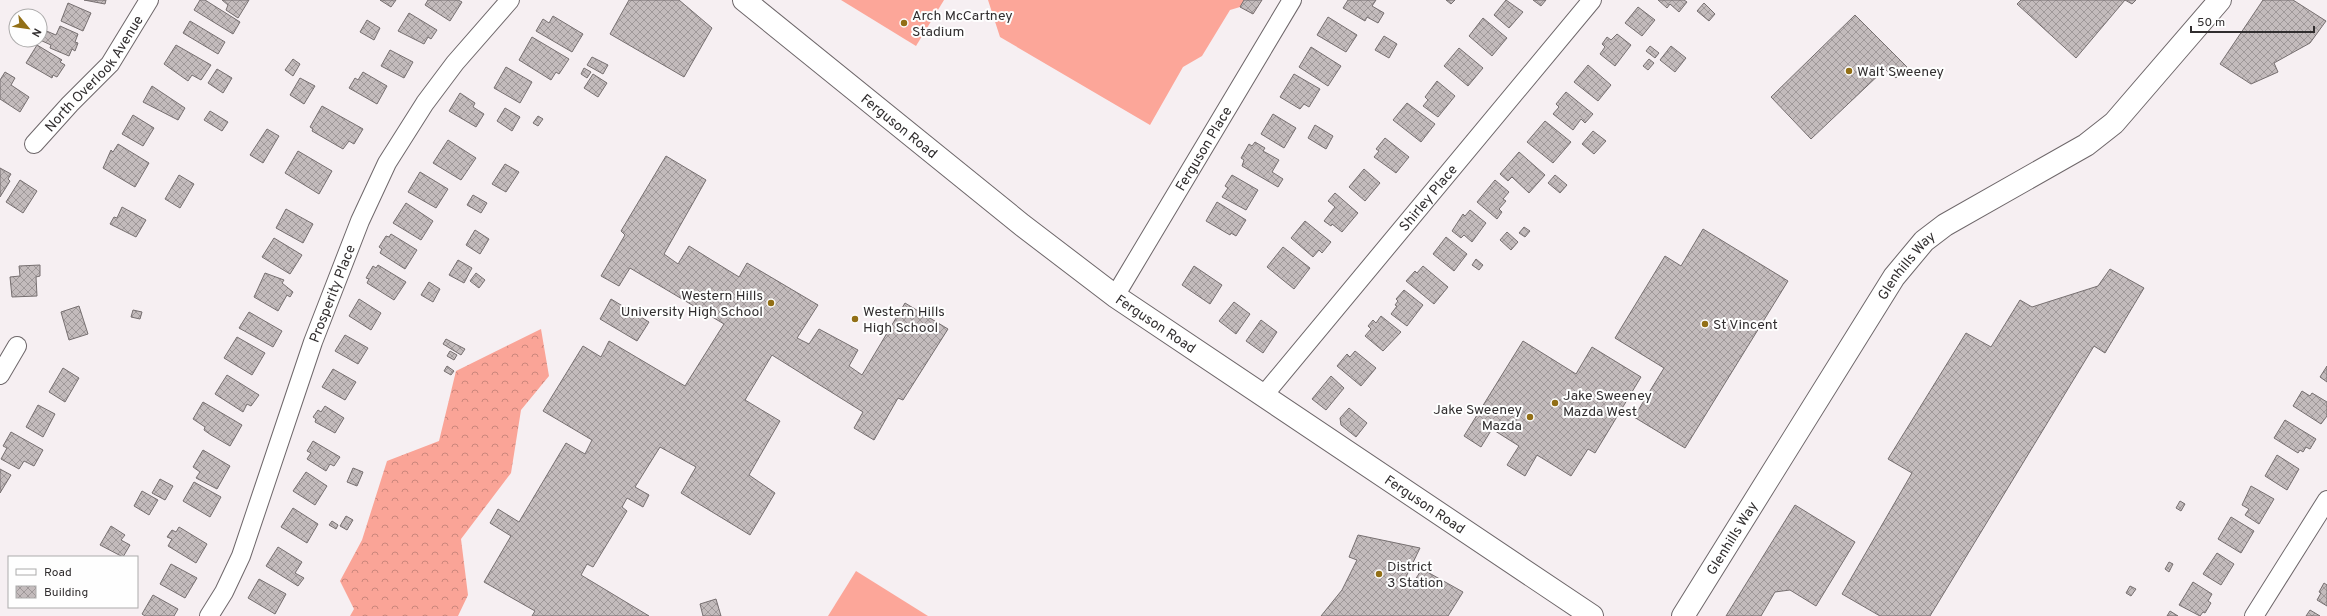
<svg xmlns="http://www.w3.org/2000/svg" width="2327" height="616" font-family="Overpass,sans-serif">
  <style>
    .forest { fill: url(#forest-crowns) }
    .pitch { fill: #fca699 }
    .building { fill: url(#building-cross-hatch); stroke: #766f70 }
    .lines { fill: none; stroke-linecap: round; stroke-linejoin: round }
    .minor-casing { stroke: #6e676a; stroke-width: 20 }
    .tertiary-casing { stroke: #6e676a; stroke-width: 24 }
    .minor { stroke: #fff; stroke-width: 18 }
    .tertiary { stroke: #fff; stroke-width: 22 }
    .poi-dot { fill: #926f16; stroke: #fefefe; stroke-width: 1.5 }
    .labels { text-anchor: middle; stroke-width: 4; stroke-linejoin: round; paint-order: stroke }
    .poi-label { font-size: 14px; fill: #312e2f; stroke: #fefefe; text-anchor: start }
    .street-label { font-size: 14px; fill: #312e2f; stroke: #fefefe }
  </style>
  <defs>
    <pattern id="forest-crowns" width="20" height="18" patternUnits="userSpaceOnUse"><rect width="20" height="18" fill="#faa497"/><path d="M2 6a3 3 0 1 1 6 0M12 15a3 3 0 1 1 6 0" fill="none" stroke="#cb867c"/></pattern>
    <pattern id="building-cross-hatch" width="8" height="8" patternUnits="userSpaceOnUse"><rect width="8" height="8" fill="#c3bbbc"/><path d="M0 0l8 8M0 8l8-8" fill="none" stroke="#9f9899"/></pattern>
  </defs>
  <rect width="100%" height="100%" fill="#f6eff2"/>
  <path class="forest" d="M 541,329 L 549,376 L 521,410 L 511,473 L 461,539 L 468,595 L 458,616 L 350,616 L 354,609 L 340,581 L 362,540 L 387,461 L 439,441 L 456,371 Z"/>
  <g class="pitch">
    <path d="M 841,0 L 944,0 L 916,46 Z"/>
    <path d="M 988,0 L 1262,0 L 1253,14 L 1240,7 L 1230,10 L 1202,56 L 1183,67 L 1150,125 L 1000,37 Z"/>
    <path d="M 856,571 L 928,616 L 828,616 Z"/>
  </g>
  <g class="building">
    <path d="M 84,0 L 106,0 L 105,4 Z"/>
    <path d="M 200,0 L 205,0 L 240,22 L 233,34 L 194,10 Z"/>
    <path d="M 222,0 L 249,0 L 238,18 L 226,10 L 228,5 Z"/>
    <path d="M 380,0 L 396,0 L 391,7 Z"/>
    <path d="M 428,0 L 458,0 L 462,2 L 450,21 L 425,5 Z"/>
    <path d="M 629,0 L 679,0 L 712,28 L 684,77 L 610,34 Z"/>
    <path d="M 1244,0 L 1262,0 L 1253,14 L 1240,7 Z"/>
    <path d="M 1348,0 L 1376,0 L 1372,6 L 1384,13 L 1378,23 L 1367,17 L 1365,21 L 1343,8 Z"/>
    <path d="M 1446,0 L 1455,0 L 1451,4 Z"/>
    <path d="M 1506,0 L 1523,12 L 1509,28 L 1494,15 Z"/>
    <path d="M 1533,0 L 1546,0 L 1541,6 Z"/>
    <path d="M 1658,0 L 1684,0 L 1687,2 L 1679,12 L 1670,4 L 1667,8 Z"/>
    <path d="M 2021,0 L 2136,0 L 2132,4 L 2125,0 L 2076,58 L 2017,4 Z"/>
    <path d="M 2263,0 L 2293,0 L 2326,21 L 2310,43 L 2274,63 L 2278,72 L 2251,84 L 2220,64 Z"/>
    <path d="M 68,3 L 91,13 L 83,31 L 61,21 Z"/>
    <path d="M 1704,3 L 1715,14 L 1709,21 L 1697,11 Z"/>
    <path d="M 1638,7 L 1655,20 L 1642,36 L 1625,23 Z"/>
    <path d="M 409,13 L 437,30 L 431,39 L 428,37 L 424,44 L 398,31 Z"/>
    <path d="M 1855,15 L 1907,67 L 1896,78 L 1885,69 L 1811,139 L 1771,97 Z"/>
    <path d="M 553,16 L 583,34 L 572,52 L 536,31 L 543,19 L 549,23 Z"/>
    <path d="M 1328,17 L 1357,35 L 1346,52 L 1317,35 Z"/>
    <path d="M 1483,18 L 1507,38 L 1492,56 L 1469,36 Z"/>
    <path d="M 367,20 L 380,28 L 374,40 L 360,32 Z"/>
    <path d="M 190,21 L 225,42 L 218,54 L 183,33 Z"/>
    <path d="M 60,26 L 78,34 L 75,42 L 78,43 L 75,51 L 72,49 L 69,56 L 50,48 L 51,45 L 40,40 L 44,30 L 56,35 Z"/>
    <path d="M 1617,34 L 1631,45 L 1615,66 L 1600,54 L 1605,47 L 1602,44 L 1607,37 L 1611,40 Z"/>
    <path d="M 1384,36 L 1397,44 L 1389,58 L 1375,50 Z"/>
    <path d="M 532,37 L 569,59 L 559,74 L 556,72 L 551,80 L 519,60 Z"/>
    <path d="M 37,45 L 62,60 L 60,62 L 65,65 L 57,77 L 53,75 L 52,78 L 26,63 Z"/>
    <path d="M 176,45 L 211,65 L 201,80 L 192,75 L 188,81 L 164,64 Z"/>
    <path d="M 1650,46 L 1659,53 L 1655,58 L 1646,51 Z"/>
    <path d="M 1671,46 L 1686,58 L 1675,72 L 1660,60 Z"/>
    <path d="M 1311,47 L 1341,66 L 1328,86 L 1299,67 Z"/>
    <path d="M 1459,48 L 1483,68 L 1468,86 L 1444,66 Z"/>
    <path d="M 390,50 L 413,62 L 404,78 L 381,66 Z"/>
    <path d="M 592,57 L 608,65 L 603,74 L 587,65 Z"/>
    <path d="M 293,59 L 300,64 L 293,76 L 285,70 Z"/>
    <path d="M 1649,59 L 1654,63 L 1648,70 L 1643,66 Z"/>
    <path d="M 1588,65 L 1611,85 L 1598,101 L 1574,82 Z"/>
    <path d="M 506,67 L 532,82 L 520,103 L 494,88 Z"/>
    <path d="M 584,68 L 591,72 L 587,78 L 581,74 Z"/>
    <path d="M 217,69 L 232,78 L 223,93 L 208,83 Z"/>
    <path d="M 5,72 L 15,78 L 11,85 L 29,97 L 20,112 L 0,99 L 0,80 Z"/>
    <path d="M 363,72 L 387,86 L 377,104 L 349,88 L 355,78 L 358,80 Z"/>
    <path d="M 593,74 L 607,83 L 598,97 L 584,88 Z"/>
    <path d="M 1294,74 L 1320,89 L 1309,107 L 1304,104 L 1300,109 L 1280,97 Z"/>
    <path d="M 300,78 L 315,86 L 304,104 L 290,95 Z"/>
    <path d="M 1437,81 L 1455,96 L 1438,117 L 1423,106 L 1428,100 L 1425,97 Z"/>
    <path d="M 152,86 L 185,108 L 178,120 L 143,102 Z"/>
    <path d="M 1566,92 L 1593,114 L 1585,123 L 1581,119 L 1573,130 L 1553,114 L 1559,107 L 1556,104 Z"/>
    <path d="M 460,93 L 475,103 L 473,107 L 484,114 L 476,127 L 449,111 Z"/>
    <path d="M 1407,103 L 1435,124 L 1421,142 L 1393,120 Z"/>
    <path d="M 322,106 L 363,129 L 354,144 L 349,141 L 343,149 L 312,131 L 313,129 L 310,127 Z"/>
    <path d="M 505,108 L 520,117 L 512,131 L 497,121 Z"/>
    <path d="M 210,111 L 228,122 L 222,131 L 204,120 Z"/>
    <path d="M 1273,114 L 1296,128 L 1284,148 L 1261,134 Z"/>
    <path d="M 133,115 L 154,128 L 143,146 L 122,134 Z"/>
    <path d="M 538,116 L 543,119 L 538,126 L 533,123 Z"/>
    <path d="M 1545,121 L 1571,142 L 1553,163 L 1527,142 Z"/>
    <path d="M 1315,125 L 1333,136 L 1326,149 L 1308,138 Z"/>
    <path d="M 267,129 L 279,136 L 263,163 L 250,155 Z"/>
    <path d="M 1593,131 L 1606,141 L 1594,154 L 1582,144 Z"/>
    <path d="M 1385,138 L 1409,157 L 1396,173 L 1374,157 L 1379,151 L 1376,149 Z"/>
    <path d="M 448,140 L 476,158 L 461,180 L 433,163 Z"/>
    <path d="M 1255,142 L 1265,148 L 1263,151 L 1279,160 L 1272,172 L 1283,179 L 1278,187 L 1242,166 L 1244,160 L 1241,158 L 1249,144 L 1252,146 Z"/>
    <path d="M 118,144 L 149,163 L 135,187 L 103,168 L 111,150 L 113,152 Z"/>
    <path d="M 298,151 L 332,171 L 319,194 L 285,173 Z"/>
    <path d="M 1519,152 L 1545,175 L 1529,193 L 1512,177 L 1508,181 L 1500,174 Z"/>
    <path d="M 666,156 L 706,180 L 664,254 L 678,264 L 689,246 L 739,277 L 747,263 L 818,305 L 797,338 L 809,344 L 819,329 L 858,350 L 849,366 L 862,375 L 905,303 L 948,329 L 903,400 L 898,398 L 874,440 L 854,428 L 863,412 L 772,355 L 745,400 L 780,421 L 749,475 L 775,493 L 750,535 L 681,493 L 696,467 L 660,447 L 635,487 L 649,495 L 643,507 L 627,498 L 622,507 L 627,511 L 593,567 L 587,564 L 581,575 L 649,616 L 532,616 L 535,611 L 484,582 L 511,536 L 490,523 L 498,509 L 519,522 L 566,443 L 585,454 L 592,440 L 543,411 L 583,346 L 601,357 L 609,341 L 685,386 L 724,324 L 630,268 L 619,286 L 601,276 L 625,235 L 621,231 Z"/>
    <path d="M 505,164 L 519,172 L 506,192 L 492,184 Z"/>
    <path d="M 0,168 L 11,174 L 8,179 L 10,181 L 0,197 Z"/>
    <path d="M 1364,169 L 1380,183 L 1365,201 L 1349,187 Z"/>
    <path d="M 420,172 L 448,189 L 436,208 L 408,192 Z"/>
    <path d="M 179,175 L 194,184 L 180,208 L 165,199 Z"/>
    <path d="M 1232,175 L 1258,190 L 1246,210 L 1222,197 L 1228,188 L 1225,186 Z"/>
    <path d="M 1555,175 L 1567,185 L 1560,193 L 1548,183 Z"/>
    <path d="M 20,180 L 37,191 L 23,213 L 6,202 Z"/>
    <path d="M 1495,180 L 1509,192 L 1503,199 L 1506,201 L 1499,209 L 1502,212 L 1497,219 L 1477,202 Z"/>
    <path d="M 1335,193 L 1358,213 L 1342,232 L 1332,224 L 1331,226 L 1324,221 L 1335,207 L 1328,201 Z"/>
    <path d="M 473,195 L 487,203 L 481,213 L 467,205 Z"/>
    <path d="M 1217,202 L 1246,220 L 1236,236 L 1231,233 L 1230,235 L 1206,221 Z"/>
    <path d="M 406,203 L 433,221 L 421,240 L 393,223 Z"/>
    <path d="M 122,207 L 146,220 L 136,237 L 110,224 L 114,217 L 117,218 Z"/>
    <path d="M 286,209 L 313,224 L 303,243 L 276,228 Z"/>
    <path d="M 1470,210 L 1486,223 L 1472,242 L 1464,235 L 1461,238 L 1452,231 L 1463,214 L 1465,216 Z"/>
    <path d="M 1305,221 L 1331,242 L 1322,253 L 1319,250 L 1313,257 L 1291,238 Z"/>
    <path d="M 1524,227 L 1530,231 L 1525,237 L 1519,233 Z"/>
    <path d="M 1703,229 L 1788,281 L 1685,448 L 1634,417 L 1664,368 L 1615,338 L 1665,256 L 1681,266 Z"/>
    <path d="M 475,230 L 489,239 L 480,254 L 466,245 Z"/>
    <path d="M 1507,232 L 1518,242 L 1511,250 L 1500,240 Z"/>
    <path d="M 391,234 L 417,250 L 405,269 L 380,253 L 382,249 L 379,247 L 386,236 L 389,237 Z"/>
    <path d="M 1446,237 L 1467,254 L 1454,271 L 1433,254 Z"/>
    <path d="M 274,238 L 302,255 L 290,274 L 262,257 Z"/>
    <path d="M 1283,247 L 1310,268 L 1294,289 L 1267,267 Z"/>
    <path d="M 1476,259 L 1483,265 L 1479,270 L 1472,265 Z"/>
    <path d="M 458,260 L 472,268 L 464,283 L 449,275 Z"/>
    <path d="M 40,265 L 40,276 L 36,277 L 37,296 L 12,297 L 10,277 L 20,276 L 19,266 Z"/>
    <path d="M 378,265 L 406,282 L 394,300 L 367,283 L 369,279 L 366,278 L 373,266 L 376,268 Z"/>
    <path d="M 1194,266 L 1222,285 L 1210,304 L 1182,285 Z"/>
    <path d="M 1423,266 L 1448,287 L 1434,304 L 1406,281 L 1415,271 L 1417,273 Z"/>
    <path d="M 2110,269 L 2144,288 L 2105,353 L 2094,346 L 1930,616 L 1880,616 L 1842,594 L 1912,473 L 1888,459 L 1966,333 L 1991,347 L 2020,300 L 2032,307 L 2098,286 Z"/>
    <path d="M 265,273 L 284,280 L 282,283 L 293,292 L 290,297 L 287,295 L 278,311 L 254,297 Z"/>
    <path d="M 476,273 L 485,280 L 479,288 L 470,281 Z"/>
    <path d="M 429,282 L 440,289 L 433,302 L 421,295 Z"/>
    <path d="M 1404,290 L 1423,305 L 1407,326 L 1391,314 L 1397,306 L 1395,305 L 1398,301 L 1396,299 Z"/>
    <path d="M 359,299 L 381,313 L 371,330 L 349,316 Z"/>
    <path d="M 611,299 L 649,322 L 637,341 L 600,319 Z"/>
    <path d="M 1234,302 L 1250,314 L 1236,334 L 1219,321 Z"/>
    <path d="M 79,306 L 88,334 L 69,340 L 61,312 Z"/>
    <path d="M 133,310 L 142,312 L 140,319 L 131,317 Z"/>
    <path d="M 249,312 L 282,331 L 273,347 L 239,328 Z"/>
    <path d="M 1381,316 L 1401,332 L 1383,351 L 1365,336 L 1371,329 L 1368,326 L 1373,320 L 1376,323 Z"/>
    <path d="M 1261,320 L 1277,332 L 1263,353 L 1246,341 Z"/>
    <path d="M 345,335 L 368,348 L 358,364 L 335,351 Z"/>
    <path d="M 237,337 L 265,353 L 252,375 L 224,358 Z"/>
    <path d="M 446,339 L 465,349 L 461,355 L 443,344 Z"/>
    <path d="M 1523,341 L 1576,374 L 1592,347 L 1641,377 L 1595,453 L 1588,449 L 1571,476 L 1537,455 L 1525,476 L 1507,465 L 1519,446 L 1492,429 L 1481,447 L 1464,436 Z"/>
    <path d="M 450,351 L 457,355 L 454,360 L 447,356 Z"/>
    <path d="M 1355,351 L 1376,368 L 1361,386 L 1337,366 L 1347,354 L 1350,357 Z"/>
    <path d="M 447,366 L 454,371 L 451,375 L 444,371 Z"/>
    <path d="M 2327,366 L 2327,382 L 2320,377 Z"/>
    <path d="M 63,368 L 79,378 L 65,402 L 49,392 Z"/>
    <path d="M 333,369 L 356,382 L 345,400 L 322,387 Z"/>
    <path d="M 227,375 L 259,395 L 251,406 L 247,404 L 243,412 L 215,394 Z"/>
    <path d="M 1331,376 L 1344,388 L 1326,410 L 1312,399 Z"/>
    <path d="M 2302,391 L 2310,396 L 2312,393 L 2327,402 L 2327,416 L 2321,424 L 2293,406 Z"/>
    <path d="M 203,402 L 242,425 L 230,446 L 211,435 L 204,430 L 205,427 L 193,419 Z"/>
    <path d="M 38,405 L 55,414 L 43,437 L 26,427 Z"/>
    <path d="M 325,406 L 344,418 L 335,433 L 315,422 L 316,419 L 313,417 L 318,410 L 321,412 Z"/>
    <path d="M 1349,408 L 1367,423 L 1356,437 L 1341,425 L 1340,418 Z"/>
    <path d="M 2285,420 L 2316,439 L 2310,449 L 2306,447 L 2303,452 L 2300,450 L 2298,453 L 2274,438 Z"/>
    <path d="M 11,432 L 43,450 L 34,466 L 24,461 L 19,469 L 1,459 L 7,448 L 3,446 Z"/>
    <path d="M 313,441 L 340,457 L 334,466 L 330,464 L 326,471 L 307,459 L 311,453 L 307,451 Z"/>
    <path d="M 203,450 L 230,466 L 217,489 L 196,478 L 200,472 L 193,467 Z"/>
    <path d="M 2277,455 L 2299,469 L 2287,490 L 2265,476 Z"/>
    <path d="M 353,468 L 363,472 L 357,486 L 347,482 Z"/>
    <path d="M 0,469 L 11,475 L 0,493 Z"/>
    <path d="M 306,472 L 327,486 L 315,505 L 293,491 Z"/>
    <path d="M 160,479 L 173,486 L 165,500 L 152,493 Z"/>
    <path d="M 194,482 L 221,497 L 210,517 L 183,501 Z"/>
    <path d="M 2251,486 L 2274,499 L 2259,524 L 2245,515 L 2249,509 L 2242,505 Z"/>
    <path d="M 142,491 L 158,500 L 149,515 L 134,506 Z"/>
    <path d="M 2180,501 L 2185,504 L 2181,511 L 2176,508 Z"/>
    <path d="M 1795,505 L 1855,542 L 1816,606 L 1790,590 L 1775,592 L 1761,616 L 1726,616 Z"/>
    <path d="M 293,508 L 318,524 L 307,543 L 281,527 Z"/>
    <path d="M 346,516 L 353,520 L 347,530 L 340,526 Z"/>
    <path d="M 2231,517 L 2254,531 L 2241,553 L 2218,539 Z"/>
    <path d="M 332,521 L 338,525 L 336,529 L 329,525 Z"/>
    <path d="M 111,526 L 125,535 L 121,540 L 130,545 L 123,557 L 100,545 Z"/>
    <path d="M 179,527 L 207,544 L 196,563 L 168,546 L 172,539 L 167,537 L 172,530 L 176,532 Z"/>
    <path d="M 1358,535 L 1420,548 L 1405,579 L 1413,583 L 1422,569 L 1463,592 L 1448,616 L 1321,616 L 1342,590 L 1357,560 L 1349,557 Z"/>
    <path d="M 278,547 L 302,562 L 295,573 L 304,578 L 298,586 L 266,566 Z"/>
    <path d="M 2217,553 L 2234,564 L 2221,585 L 2203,574 Z"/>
    <path d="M 2169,562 L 2173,564 L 2169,572 L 2165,569 Z"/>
    <path d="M 171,564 L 197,578 L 185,598 L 160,584 Z"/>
    <path d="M 259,579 L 286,594 L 275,614 L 248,598 Z"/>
    <path d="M 2193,582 L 2212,594 L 2208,601 L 2211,603 L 2205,613 L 2203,612 L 2200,616 L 2179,605 Z"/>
    <path d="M 2324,583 L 2327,585 L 2327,606 L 2317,600 L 2321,593 L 2319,592 Z"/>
    <path d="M 2130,586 L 2136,589 L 2131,596 L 2126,593 Z"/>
    <path d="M 153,595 L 178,609 L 174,616 L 145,616 L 142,614 Z"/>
    <path d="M 716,599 L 721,616 L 703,616 L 700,604 Z"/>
    <path d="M 2310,610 L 2320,616 L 2306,616 Z"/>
    <path d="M 2170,611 L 2178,616 L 2167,616 Z"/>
  </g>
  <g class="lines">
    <g class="minor-casing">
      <g id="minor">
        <path id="s1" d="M 34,144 L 70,104 L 110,64 L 149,0"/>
        <path id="s2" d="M 1115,296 L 1292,0"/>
        <path d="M 0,375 L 17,346"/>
        <path id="s3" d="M 1263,396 L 1592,0"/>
        <path id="s4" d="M 209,616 L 224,592 L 241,556 L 313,342 L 360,221 L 387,163 L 425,103 L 455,63 L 510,0"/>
        <path d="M 2254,616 L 2327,500"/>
      </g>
    </g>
    <g class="tertiary-casing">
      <g id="tertiary">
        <path id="s5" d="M 744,0 L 1022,225 L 1115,296 L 1592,616"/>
        <path id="s6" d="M 1683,616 L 1894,277 L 1924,241 L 1945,225 L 2086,145 L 2114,123 L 2220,0"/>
      </g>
    </g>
    <use href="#minor" class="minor"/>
    <use href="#tertiary" class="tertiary"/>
  </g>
  <g class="poi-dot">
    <circle cx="904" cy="23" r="4"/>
    <circle cx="1849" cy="71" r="4"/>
    <circle cx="771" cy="303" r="4"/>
    <circle cx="855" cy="319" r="4"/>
    <circle cx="1705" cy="324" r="4"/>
    <circle cx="1555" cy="403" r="4"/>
    <circle cx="1530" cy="417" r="4"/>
    <circle cx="1379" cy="574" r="4"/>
  </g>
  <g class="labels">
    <g class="poi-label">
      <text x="912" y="20">Arch McCartney<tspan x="912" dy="16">Stadium</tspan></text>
      <text x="1857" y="76">Walt Sweeney</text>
      <text x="763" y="300" text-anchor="end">Western Hills<tspan x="763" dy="16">University High School</tspan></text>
      <text x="863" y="316">Western Hills<tspan x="863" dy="16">High School</tspan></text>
      <text x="1713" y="329">St Vincent</text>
      <text x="1563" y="400">Jake Sweeney<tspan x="1563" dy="16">Mazda West</tspan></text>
      <text x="1522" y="414" text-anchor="end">Jake Sweeney<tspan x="1522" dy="16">Mazda</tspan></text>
      <text x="1387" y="571">District<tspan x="1387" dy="16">3 Station</tspan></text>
    </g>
    <g class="street-label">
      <text dy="5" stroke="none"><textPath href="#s1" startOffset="93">North Overlook Avenue</textPath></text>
      <text dy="5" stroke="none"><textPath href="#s5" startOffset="200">Ferguson Road</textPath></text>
      <text dy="5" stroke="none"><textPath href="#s2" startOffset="172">Ferguson Place</textPath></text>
      <text dy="5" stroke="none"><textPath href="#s3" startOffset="258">Shirley Place</textPath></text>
      <text dy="5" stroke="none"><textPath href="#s6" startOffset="416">Glenhills Way</textPath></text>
      <text dy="5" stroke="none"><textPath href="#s4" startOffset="346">Prosperity Place</textPath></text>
      <text dy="5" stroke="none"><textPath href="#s5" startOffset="524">Ferguson Road</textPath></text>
      <text dy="5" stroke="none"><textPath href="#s5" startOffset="848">Ferguson Road</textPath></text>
      <text dy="5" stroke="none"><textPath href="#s6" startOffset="92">Glenhills Way</textPath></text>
    </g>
  </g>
  <rect x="8" y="556" width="130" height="52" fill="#fefefe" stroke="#acabab"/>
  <rect x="16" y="569" width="20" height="6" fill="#ffffff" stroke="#acabab"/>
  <text x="44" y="576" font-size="12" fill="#312e2f">Road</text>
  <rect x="16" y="586" width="20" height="12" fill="url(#building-cross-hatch)" stroke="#acabab"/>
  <text x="44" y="596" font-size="12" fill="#312e2f">Building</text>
  <g transform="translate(28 28) rotate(119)"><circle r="19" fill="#fefefe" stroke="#acabab"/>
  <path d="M0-3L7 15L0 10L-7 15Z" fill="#926f16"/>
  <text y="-6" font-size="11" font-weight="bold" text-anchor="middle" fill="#312e2f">N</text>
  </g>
  <path d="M2191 26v6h123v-6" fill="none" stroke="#312e2f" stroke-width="2"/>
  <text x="2197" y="26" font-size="12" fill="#312e2f" stroke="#fefefe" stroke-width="3" paint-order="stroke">50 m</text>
</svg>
